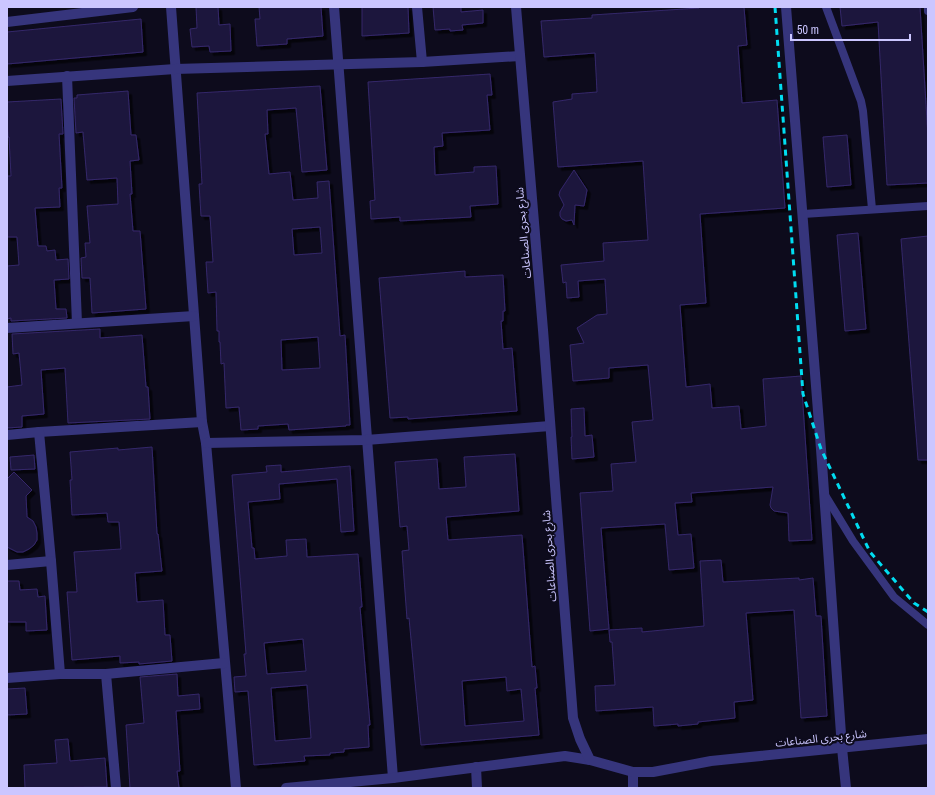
<svg xmlns="http://www.w3.org/2000/svg" width="935" height="795" font-family="'Archivo Narrow','Noto Sans Arabic',sans-serif">
  <style>
    .building { fill: #1e163d; stroke: #34286a; fill-rule: evenodd; filter: url(#shadow) }
    .lines { fill: none; stroke-linecap: round; stroke-linejoin: round }
    .service { stroke: #36357c; stroke-width: 8 }
    .minor { stroke: #36357c; stroke-width: 10 }
    .tertiary { stroke: #36357c; stroke-width: 10 }
    .rail { stroke: #00ddf1; stroke-width: 3; stroke-dasharray: 6 5; stroke-linecap: butt }
    .labels { text-anchor: middle; stroke-width: 4; stroke-linejoin: round; paint-order: stroke }
    .street-label { font-size: 11px; fill: #cbc6ff; stroke: #0d0b1c }
  </style>
  <defs>
    <filter id="shadow"><feDropShadow dx="3.5" dy="3.5" stdDeviation="0" flood-color="#0009"/></filter>
  </defs>
  <rect width="100%" height="100%" fill="#0d0b1c"/>
  <g class="building">
    <path d="M 196,7 L 218,7 L 219,25 L 230,24 L 231,51 L 210,52 L 209,46 L 192,47 L 190,29 L 197,28 Z"/>
    <path d="M 259,7 L 321,7 L 323,36 L 287,39 L 287,44 L 257,46 L 255,19 L 260,19 Z"/>
    <path d="M 362,7 L 408,7 L 409,33 L 362,36 Z"/>
    <path d="M 433,7 L 461,7 L 461,12 L 483,10 L 483,23 L 462,25 L 463,30 L 450,31 L 450,29 L 435,30 Z"/>
    <path d="M 699,7 L 744,7 L 747,45 L 738,46 L 742,103 L 777,100 L 785,208 L 700,214 L 706,303 L 680,305 L 686,387 L 710,384 L 712,408 L 739,406 L 741,429 L 766,426 L 763,379 L 801,376 L 812,540 L 789,541 L 788,513 L 774,511 L 771,508 L 770,505 L 773,487 L 691,493 L 692,502 L 675,503 L 678,535 L 691,534 L 694,568 L 669,570 L 665,524 L 601,528 L 609,629 L 590,631 L 580,493 L 613,491 L 611,464 L 636,462 L 632,422 L 653,420 L 648,365 L 609,368 L 609,378 L 573,381 L 570,345 L 584,343 L 577,328 L 597,315 L 607,314 L 605,279 L 578,281 L 579,297 L 567,298 L 566,282 L 563,283 L 561,265 L 604,261 L 603,243 L 648,240 L 643,161 L 558,167 L 553,102 L 572,99 L 572,94 L 597,92 L 595,53 L 544,57 L 541,21 L 592,18 L 592,15 L 699,8 Z"/>
    <path d="M 840,7 L 920,7 L 928,137 L 928,183 L 887,185 L 878,22 L 842,26 Z"/>
    <path d="M 141,19 L 143,52 L 7,64 L 7,32 Z"/>
    <path d="M 490,74 L 492,95 L 487,95 L 490,130 L 442,133 L 443,146 L 434,147 L 435,175 L 474,172 L 474,167 L 496,166 L 498,204 L 470,206 L 471,217 L 400,221 L 400,217 L 371,219 L 370,201 L 375,200 L 368,82 Z"/>
    <path d="M 320,86 L 327,170 L 302,172 L 296,108 L 267,110 L 268,134 L 265,134 L 269,174 L 290,172 L 293,200 L 318,198 L 317,182 L 329,181 L 340,336 L 345,335 L 350,425 L 346,425 L 346,426 L 289,430 L 288,424 L 258,426 L 258,429 L 241,430 L 239,407 L 226,408 L 224,363 L 221,364 L 220,342 L 219,342 L 219,331 L 217,331 L 216,292 L 208,293 L 206,262 L 213,262 L 210,216 L 201,216 L 199,184 L 202,184 L 197,93 ZM 320,227 L 322,253 L 294,255 L 292,229 ZM 318,337 L 320,368 L 282,370 L 281,340 Z"/>
    <path d="M 128,91 L 131,135 L 136,135 L 139,160 L 130,161 L 132,194 L 130,194 L 133,231 L 140,231 L 146,309 L 92,313 L 90,278 L 82,278 L 81,258 L 86,257 L 85,243 L 90,243 L 87,206 L 118,204 L 117,178 L 87,180 L 83,132 L 76,133 L 74,98 L 77,98 L 77,95 Z"/>
    <path d="M 61,99 L 63,134 L 59,134 L 62,188 L 59,188 L 60,207 L 35,208 L 38,246 L 46,246 L 47,251 L 55,250 L 56,260 L 68,259 L 69,279 L 54,280 L 56,309 L 66,309 L 67,318 L 11,321 L 11,318 L 7,319 L 7,266 L 19,265 L 17,237 L 7,237 L 7,176 L 11,176 L 9,137 L 8,137 L 7,120 L 7,102 Z"/>
    <path d="M 847,135 L 851,185 L 827,187 L 823,137 Z"/>
    <path d="M 574,170 L 587,190 L 584,206 L 575,205 L 574,225 L 572,220 L 566,221 L 562,219 L 560,216 L 560,212 L 564,205 L 559,195 L 560,191 Z"/>
    <path d="M 858,233 L 866,329 L 845,331 L 837,235 Z"/>
    <path d="M 928,236 L 928,460 L 918,460 L 901,239 Z"/>
    <path d="M 465,271 L 465,277 L 503,275 L 505,311 L 503,311 L 503,321 L 501,321 L 503,349 L 512,348 L 517,411 L 408,419 L 408,417 L 390,418 L 379,278 Z"/>
    <path d="M 100,329 L 100,338 L 142,335 L 146,387 L 148,387 L 150,419 L 68,423 L 65,368 L 41,370 L 44,414 L 22,416 L 22,427 L 7,428 L 7,387 L 22,385 L 19,353 L 13,354 L 12,334 Z"/>
    <path d="M 584,408 L 585,436 L 592,435 L 594,457 L 572,459 L 571,437 L 572,437 L 571,409 Z"/>
    <path d="M 152,447 L 157,534 L 158,534 L 162,571 L 135,573 L 137,602 L 163,600 L 165,635 L 170,635 L 172,661 L 139,664 L 139,662 L 120,663 L 120,656 L 72,660 L 67,592 L 77,592 L 74,552 L 121,549 L 119,522 L 108,522 L 107,513 L 72,515 L 70,480 L 72,480 L 70,452 L 118,448 L 118,450 Z"/>
    <path d="M 515,454 L 519,511 L 446,517 L 448,540 L 522,535 L 532,667 L 535,666 L 537,688 L 535,688 L 539,735 L 421,745 L 409,618 L 407,619 L 402,551 L 409,550 L 407,526 L 400,527 L 395,462 L 437,459 L 439,489 L 466,487 L 464,457 ZM 506,677 L 507,691 L 521,689 L 524,721 L 465,726 L 462,681 Z"/>
    <path d="M 34,455 L 35,469 L 11,470 L 10,457 Z"/>
    <path d="M 281,465 L 281,472 L 350,466 L 354,531 L 341,532 L 337,479 L 279,484 L 280,499 L 248,502 L 252,548 L 254,548 L 255,559 L 287,556 L 286,540 L 306,539 L 307,557 L 358,554 L 362,607 L 360,607 L 370,725 L 368,725 L 369,747 L 344,749 L 344,752 L 330,753 L 330,755 L 304,756 L 305,761 L 254,765 L 248,691 L 235,692 L 234,677 L 246,676 L 244,654 L 246,654 L 232,475 L 267,472 L 266,466 ZM 303,639 L 306,671 L 267,674 L 264,643 ZM 307,685 L 311,738 L 275,741 L 271,688 Z"/>
    <path d="M 14,472 L 32,490 L 26,496 L 27,517 L 33,521 L 36,527 L 37,533 L 37,540 L 34,545 L 29,549 L 23,552 L 17,552 L 7,547 L 7,479 Z"/>
    <path d="M 721,560 L 723,582 L 799,578 L 799,580 L 813,578 L 816,616 L 821,616 L 827,716 L 801,718 L 794,610 L 746,613 L 753,700 L 734,702 L 735,718 L 698,722 L 698,724 L 678,726 L 678,724 L 654,726 L 653,707 L 596,711 L 595,686 L 615,685 L 612,642 L 610,642 L 609,630 L 642,628 L 642,632 L 704,626 L 700,561 Z"/>
    <path d="M 7,581 L 19,581 L 20,590 L 37,589 L 38,597 L 45,596 L 47,630 L 26,631 L 26,622 L 7,622 Z"/>
    <path d="M 177,674 L 178,696 L 199,694 L 200,709 L 176,711 L 180,771 L 177,771 L 179,788 L 130,788 L 126,725 L 144,723 L 140,677 Z"/>
    <path d="M 25,688 L 27,714 L 7,715 L 7,689 Z"/>
    <path d="M 68,739 L 70,761 L 105,758 L 107,787 L 25,788 L 24,765 L 57,763 L 55,740 Z"/>
  </g>
  <g class="lines">
    <g class="service">
      <path d="M 826,7 L 861,101 L 863,111 L 872,209"/>
      <path d="M 928,7 L 928,11"/>
      <path d="M 803,214 L 928,206"/>
      <path d="M 825,495 L 853,541 L 894,597 L 928,625"/>
    </g>
    <g class="minor">
      <path d="M 171,7 L 202,422 L 206,443 L 236,788"/>
      <path d="M 334,7 L 393,778"/>
      <path d="M 417,7 L 422,62"/>
      <path d="M 7,22 L 133,7"/>
      <path d="M 67,76 L 77,323"/>
      <path d="M 7,81 L 175,69 L 422,62 L 520,56"/>
      <path d="M 7,328 L 194,316"/>
      <path d="M 39,432 L 202,422"/>
      <path d="M 7,435 L 39,432 L 51,561 L 7,565"/>
      <path d="M 206,443 L 366,440 L 550,426"/>
      <path d="M 51,561 L 60,674"/>
      <path d="M 106,674 L 116,788"/>
      <path d="M 7,678 L 60,674 L 106,674 L 224,663"/>
      <path d="M 476,767 L 477,788"/>
      <path d="M 633,772 L 633,788"/>
      <path d="M 286,788 L 393,778 L 565,756 L 590,760"/>
    </g>
    <g class="tertiary">
      <path d="M 516,7 L 543,330 L 573,718 L 580,739 L 590,760 L 633,772 L 653,772 L 711,761 L 928,739"/>
      <path d="M 786,7 L 821,449 L 842,748 L 846,788"/>
    </g>
    <path class="rail" d="M 775,7 L 803,394 L 821,449 L 870,552 L 914,603 L 928,612"/>
  </g>
  <g class="labels">
    <g class="street-label">
      <text transform="translate(523 233) rotate(-95)" y="4">شارع بحرى الصناعات</text>
      <text transform="translate(549 556) rotate(-94)" y="4">شارع بحرى الصناعات</text>
      <text transform="translate(821 738) rotate(-6)" y="4">شارع بحرى الصناعات</text>
    </g>
  </g>
  <rect width="935" height="795" fill="none" stroke="#cbc6ff" stroke-width="16"/>
  <path d="M791 34v6h119v-6" fill="none" stroke="#cbc6ff" stroke-width="2"/>
  <text x="797" y="34" font-size="12" fill="#cbc6ff" stroke="#0d0b1c" stroke-width="3" paint-order="stroke">50 m</text>
</svg>
